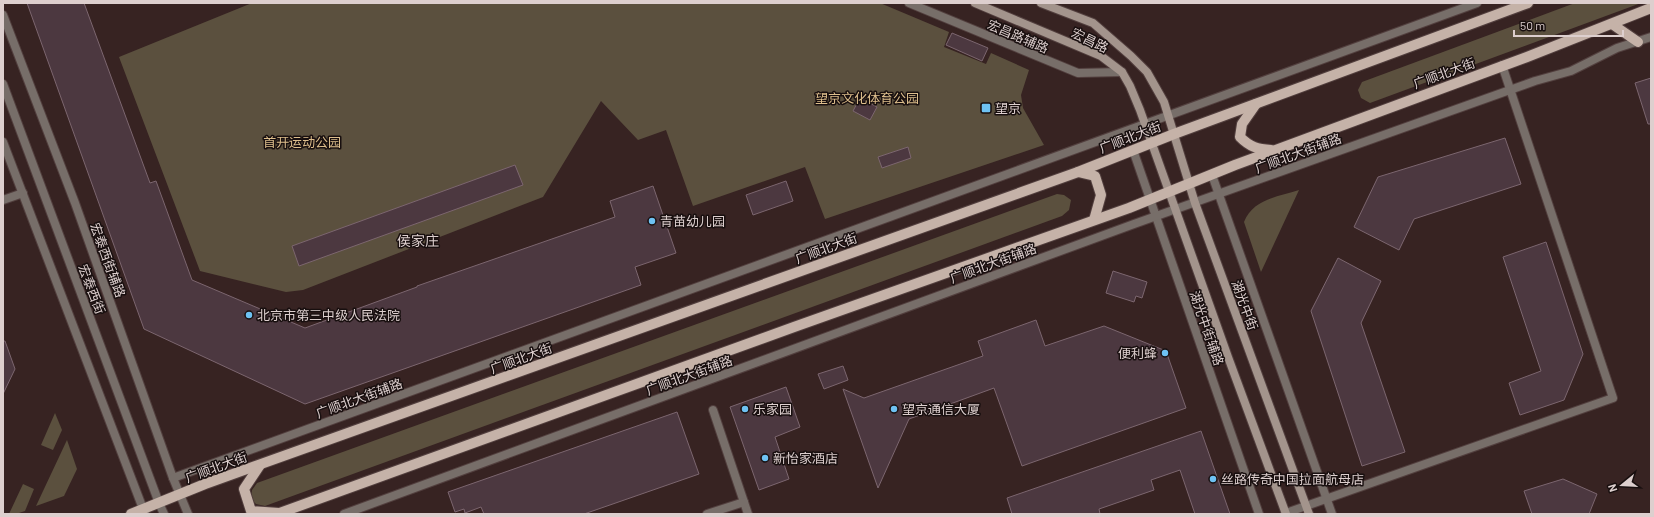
<svg xmlns="http://www.w3.org/2000/svg" width="1654" height="517" viewBox="0 0 1654 517" font-family="Barlow,'Noto Sans SC',sans-serif">
  <rect width="100%" height="100%" fill="#372322"/>
  <g fill="#5b503e">
    <polygon points="252,3 880,3 949,32 944,47 986,64 991,53 1029,70 1021,95 1023,108 1044,145 825,219 805,167 693,206 666,130 638,140 601,101 543,197 303,290 286,292 200,271 119,57"/>
    <polygon points="1575,3 1641,3 1370,103 1361,98 1358,90 1362,82"/>
    <path d="M1299 190 1261 272 1244 222C1253 199 1277 197 1299 190Z"/>
    <polygon points="1057,194 1064,195 1071,200 1069,210 1062,216 265,506 256,504 251,499 252,490 257,483"/>
    <polygon points="55,413 62,430 53,450 41,445"/>
    <polygon points="67,440 77,469 64,496 36,506"/>
    <polygon points="23,484 34,489 25,511 16,514 9,514"/>
  </g>
  <g fill="#4c3840" stroke="#7c666f">
    <polygon points="27,3 84,3 150,183 156,181 192,280 305,328 417,287 417,286 615,217 610,201 653,186 676,253 635,267 641,285 305,404 144,329"/>
    <polygon points="952,33 988,48 982,61 946,45"/>
    <polygon points="1651,78 1651,124 1648,124 1635,83"/>
    <polygon points="860,98 877,107 870,120 853,111"/>
    <polygon points="1505,138 1521,184 1414,219 1399,250 1354,227 1378,177"/>
    <polygon points="908,147 911,158 882,168 878,157"/>
    <polygon points="515,165 523,185 299,266 292,246"/>
    <polygon points="786,181 793,201 753,215 746,195"/>
    <polygon points="1546,242 1583,354 1564,400 1520,415 1509,383 1541,371 1503,257"/>
    <polygon points="1338,258 1381,281 1361,323 1405,452 1362,466 1311,311"/>
    <polygon points="1113,271 1147,282 1142,298 1136,296 1134,302 1106,293"/>
    <polygon points="1036,320 1045,346 1104,326 1166,351 1186,408 1022,466 994,388 909,419 878,488 843,389 864,398 983,356 978,341"/>
    <polygon points="3,341 5,341 15,369 3,394"/>
    <polygon points="843,366 848,380 824,389 818,374"/>
    <polygon points="786,387 800,427 775,437 789,479 759,490 730,407"/>
    <polygon points="677,412 699,474 584,514 484,514 481,507 465,513 464,509 455,512 448,492"/>
    <polygon points="1201,431 1230,514 1195,514 1180,470 1151,480 1154,490 1099,509 1100,514 1012,514 1007,498"/>
    <polygon points="1563,479 1597,494 1589,514 1532,514 1524,491"/>
  </g>
  <g fill="none" stroke-linecap="round" stroke-linejoin="round">
    <g stroke="#523f3e" stroke-width="10">
      <g id="minor">
        <polyline points="909,3 1078,73 1122,72"/>
        <polyline points="3,15 75,203 173,478 188,514"/>
        <polyline points="1133,150 1259,514"/>
        <polyline points="1212,175 1332,514"/>
        <polyline points="3,200 23,193"/>
        <polyline points="713,410 748,514"/>
        <polyline points="173,478 1477,3"/>
        <polyline points="1286,513 1613,398 1502,65"/>
        <polyline points="344,514 1134,224 1535,81 1571,71 1617,48 1651,37"/>
        <polyline points="707,514 744,502"/>
      </g>
    </g>
    <g stroke="#523f3e" stroke-width="10">
      <g id="tertiary">
        <polyline points="3,84 159,503 164,514"/>
        <polyline points="3,142 145,514"/>
      </g>
    </g>
    <g stroke="#523f3e" stroke-width="10">
      <g id="secondary">
        <polyline points="975,3 1101,56 1122,72 1130,86 1140,110 1228,357 1286,514"/>
        <polyline points="1041,3 1093,23 1131,56 1147,72 1164,102 1195,203 1309,514"/>
      </g>
    </g>
    <g stroke="#523f3e" stroke-width="12">
      <g id="primary">
        <polyline points="1612,24 1638,42"/>
        <path d="M1256 104 1242 124 1240 137C1250 147 1257 149 1271 150"/>
        <polyline points="1078,172 1095,176 1101,195 1094,220"/>
        <polyline points="260,465 244,489 251,511 279,513"/>
        <polyline points="131,514 205,484 1078,172 1174,134 1528,3"/>
        <polyline points="277,514 794,327 1129,208 1235,165 1527,57 1651,8"/>
      </g>
    </g>
    <use href="#minor" stroke="#776e69" stroke-width="8"/>
    <use href="#tertiary" stroke="#776e69" stroke-width="8"/>
    <use href="#secondary" stroke="#a3948c" stroke-width="8"/>
    <use href="#primary" stroke="#c5b2a8" stroke-width="10"/>
  </g>
  <g fill="#6ec2f3" stroke="#180f0f" stroke-width="1.5">
    <rect x="981" y="103" width="10" height="10" rx="2"/>
    <circle cx="652" cy="221" r="4"/>
    <circle cx="249" cy="315" r="4"/>
    <circle cx="1165" cy="353" r="4"/>
    <circle cx="745" cy="409" r="4"/>
    <circle cx="894" cy="409" r="4"/>
    <circle cx="765" cy="458" r="4"/>
    <circle cx="1213" cy="479" r="4"/>
  </g>
  <g text-anchor="middle" stroke-width="3" stroke-linejoin="round" paint-order="stroke">
    <g font-size="13" fill="#ddcfce" stroke="#180f0f">
      <text transform="translate(1018 36) rotate(23)" y="5">宏昌路辅路</text>
      <text transform="translate(1090 40) rotate(26)" y="5">宏昌路</text>
      <text transform="translate(1444 73) rotate(-20)" y="5">广顺北大街</text>
      <text transform="translate(1130 137) rotate(-21)" y="5">广顺北大街</text>
      <text transform="translate(1298 153) rotate(-20)" y="5">广顺北大街辅路</text>
      <text transform="translate(826 248) rotate(-20)" y="5">广顺北大街</text>
      <text transform="translate(108 260) rotate(70)" y="5">宏泰西街辅路</text>
      <text transform="translate(993 263) rotate(-20)" y="5">广顺北大街辅路</text>
      <text transform="translate(92 289) rotate(69)" y="5">宏泰西街</text>
      <text transform="translate(1245 305) rotate(70)" y="5">湖光中街</text>
      <text transform="translate(1207 328) rotate(71)" y="5">湖光中街辅路</text>
      <text transform="translate(521 358) rotate(-20)" y="5">广顺北大街</text>
      <text transform="translate(689 375) rotate(-20)" y="5">广顺北大街辅路</text>
      <text transform="translate(359 398) rotate(-20)" y="5">广顺北大街辅路</text>
      <text transform="translate(216 467) rotate(-20)" y="5">广顺北大街</text>
    </g>
    <g font-size="13" fill="#ddbe8c" stroke="#180f0f">
      <text x="867" y="103">望京文化体育公园</text>
      <text x="302" y="147">首开运动公园</text>
    </g>
    <g font-size="13" fill="#ddcfce" stroke="#180f0f" text-anchor="start">
      <text x="995" y="113">望京</text>
      <text x="660" y="226">青苗幼儿园</text>
      <text x="257" y="320">北京市第三中级人民法院</text>
      <text x="1157" y="358" text-anchor="end">便利蜂</text>
      <text x="753" y="414">乐家园</text>
      <text x="902" y="414">望京通信大厦</text>
      <text x="773" y="463">新怡家酒店</text>
      <text x="1221" y="484">丝路传奇中国拉面航母店</text>
    </g>
    <g font-size="14" fill="#ddcfce" stroke="#180f0f">
      <text x="418" y="246">侯家庄</text>
    </g>
  </g>
  <rect width="1654" height="517" fill="none" stroke="#ddcfce" stroke-width="8"/>
  <g transform="translate(1622 485) rotate(252)" stroke="#180f0f" stroke-width="3" paint-order="stroke">
  <path d="M0-3L7 15L0 10L-7 15Z" fill="#ddcfce"/>
  <text y="-6" font-size="11" font-weight="bold" text-anchor="middle" fill="#ddcfce">N</text>
  </g>
  <path d="M1514 30v6h109v-6" fill="none" stroke="#ddcfce" stroke-width="2"/>
  <text x="1520" y="30" font-size="12" fill="#ddcfce" stroke="#180f0f" stroke-width="3" paint-order="stroke">50 m</text>
</svg>
